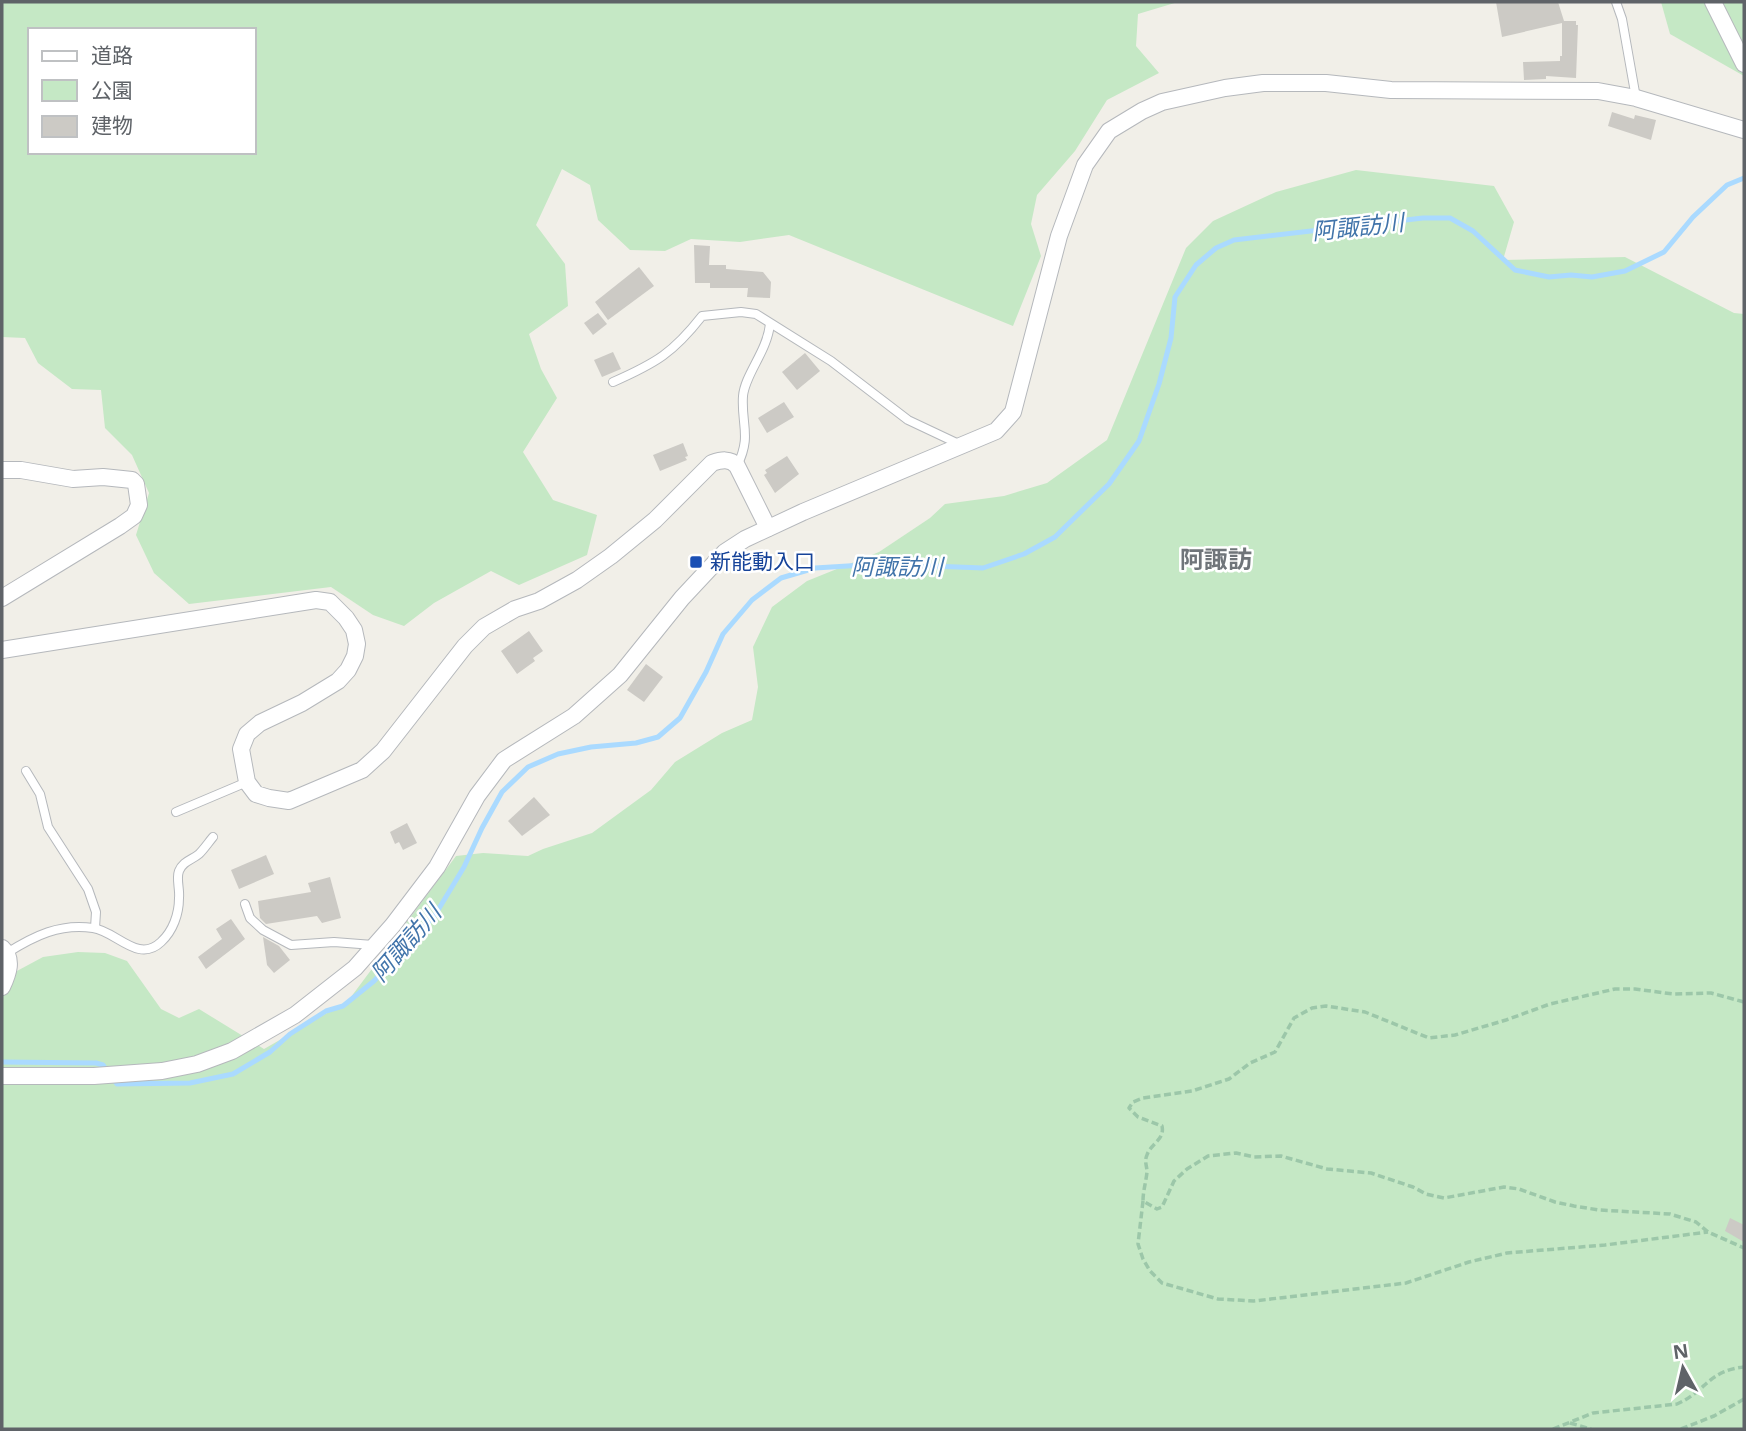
<svg xmlns="http://www.w3.org/2000/svg" width="1746" height="1431" viewBox="0 0 1746 1431" font-family="'Noto Sans','Noto Sans JP',sans-serif">
  <rect width="100%" height="100%" fill="#f1efe8"/>
  <g fill="#c5e8c5" fill-rule="evenodd">
    <path d="M2 2H1178L1138 14 1136 46 1159 73 1107 100 1075 151 1037 195 1031 224 1041 256 1013 326 789 235 740 242 691 239 665 251 630 250 598 220 590 185 562 169 536 225 565 264 568 306 529 334 541 369 557 398 523 452 553 500 597 515 587 555 519 585 491 571 434 603 404 626 373 615 331 587 189 604 154 573 136 535 149 493 132 455 105 428 101 390 72 389 38 363 25 338 2 337ZM30 30H254V152H30Z"/>
    <polygon points="1661,2 1744,2 1744,76 1670,34"/>
    <polygon points="1356,170 1494,186 1514,222 1503,260 1625,257 1734,313 1744,314 1744,1429 2,1429 2,979 43,957 78,952 105,953 127,961 161,1009 179,1018 199,1009 264,1049 348,1001 456,856 483,853 528,856 543,849 592,833 651,790 675,762 722,733 752,720 758,687 753,647 772,607 807,581 879,552 930,518 945,504 1004,496 1047,483 1107,440 1186,248 1213,221 1276,192"/>
  </g>
  <g fill="none" stroke-linecap="round" stroke-linejoin="round">
    <g stroke="#aadaff" stroke-width="5">
      <polyline points="2,1062 96,1063 103,1065 107,1071"/>
      <polyline points="113,1079 117,1084 190,1083 233,1074 270,1052 290,1034 326,1011 343,1006 374,981 435,915 464,867 482,828 502,792 528,767 558,754 591,747 636,743 658,737 680,718 706,672 723,634 752,600 781,578 815,568 880,564 983,568 1024,554 1055,537 1109,484 1139,441 1159,384 1171,338 1175,297 1196,265 1216,248 1234,240 1423,218 1450,218 1473,231 1515,270 1549,277 1571,275 1592,277 1625,271 1664,252 1693,217 1727,185 1744,178"/>
    </g>
  </g>
  <g fill="#cccac5">
    <polygon points="1496,2 1558,2 1564,21 1576,21 1576,25 1578,25 1576,78 1546,76 1546,79 1524,80 1523,62 1560,61 1560,56 1562,56 1562,23 1502,37"/>
    <polygon points="1612,112 1634,119 1635,115 1656,120 1651,140 1608,126"/>
    <polygon points="694,245 710,246 709,265 726,265 726,269 763,272 771,282 770,298 747,297 748,288 710,288 710,283 695,283"/>
    <polygon points="639,267 654,286 608,320 595,302"/>
    <polygon points="598,313 607,324 593,335 584,323"/>
    <polygon points="613,352 621,369 602,377 594,360"/>
    <polygon points="805,353 820,371 797,390 782,372"/>
    <polygon points="784,402 794,417 767,433 758,418"/>
    <polygon points="683,443 688,456 685,457 687,460 660,471 653,455"/>
    <polygon points="787,456 799,474 775,493 764,475 767,473 765,470"/>
    <polygon points="529,631 543,651 533,658 535,661 517,674 501,651"/>
    <polygon points="646,664 663,677 644,702 627,690"/>
    <polygon points="534,797 550,815 522,836 508,821"/>
    <polygon points="407,823 417,843 403,850 399,842 395,844 390,832"/>
    <polygon points="266,855 274,874 239,889 231,870"/>
    <polygon points="330,877 341,918 322,923 317,916 266,924 260,918 258,901 311,892 308,883"/>
    <polygon points="231,919 245,939 206,969 198,957 222,939 216,929"/>
    <polygon points="263,937 279,946 290,960 274,973 267,965"/>
    <polygon points="1730,1218 1744,1225 1744,1242 1725,1231"/>
  </g>
  <g fill="none" stroke-linecap="round" stroke-linejoin="round">
    <g stroke="#b5b8bc" stroke-width="10">
      <g id="service">
        <polyline points="1616,2 1622,19 1636,98"/>
        <path d="M613 382C656 363 673 353 702 316L741 312 756 314 831 361 908 420 961 445"/>
        <path d="M737 466C752 436 741 425 743 396 745 374 767 352 770 324"/>
        <polyline points="26,771 40,794 48,827 88,889 96,912 95,928"/>
        <polyline points="176,812 247,782"/>
        <polyline points="245,904 250,918 263,930 291,945 334,942 373,945"/>
        <path d="M7 953C34 936 60 923 93 928 116 931 138 964 161 942 173 931 179 914 179 898 180 889 176 879 179 871 183 861 192 860 199 854 204 849 208 843 213 837"/>
      </g>
    </g>
    <g stroke="#b5b8bc" stroke-width="18">
      <g id="minor">
        <polyline points="1713,2 1744,64"/>
        <polyline points="2,470 21,470 73,479 103,477 132,480 136,484 139,505 134,516 120,526 2,598"/>
        <path d="M2 650 316 600 330 602 346 618 354 630 357 644 355 656 348 670 338 681 302 703 260 723 247 734 241 749 247 782 256 794 269 798 289 801 362 770 383 751 465 646 484 627 515 609 539 601 577 580 611 556 655 520 712 463C721 460 730 458 737 466L768 528"/>
        <path d="M2 948C14 959 8 974 2 987"/>
        <polyline points="2,1076 94,1076 162,1071 197,1064 232,1051 295,1015 355,968 393,925 437,867 477,796 504,760 574,716 620,675 682,598 725,552 745,539 803,512 996,431 1013,412 1059,236 1085,165 1109,131 1142,111 1162,102 1225,88 1263,83 1326,83 1391,90 1598,91 1636,98 1744,130"/>
      </g>
    </g>
    <g stroke="#9cc7a9" stroke-width="3.5" stroke-dasharray="7 3.5" stroke-linecap="butt">
      <path d="M1744 1002 1711 993 1673 994 1635 989H1615L1550 1004 1506 1020 1455 1035 1429 1038 1365 1012 1326 1006 1312 1008 1294 1018 1275 1052 1250 1063 1229 1079 1192 1091 1143 1098 1133 1102 1129 1108 1138 1117 1162 1126C1165 1140 1151 1143 1147 1155 1144 1161 1147 1166 1147 1172 1146 1182 1143 1191 1143 1201L1157 1209 1162 1207 1174 1181 1187 1169 1208 1156 1236 1153 1254 1157 1281 1156 1327 1169 1371 1173 1413 1187 1426 1194 1444 1198 1504 1187 1519 1189 1555 1202 1574 1206 1599 1210 1670 1214 1696 1222 1708 1232 1744 1248"/>
      <polyline points="1143,1201 1138,1244 1143,1259 1150,1271 1162,1283 1218,1299 1254,1301 1406,1283 1469,1262 1507,1253 1605,1245 1708,1232"/>
      <polyline points="1570,1423 1591,1429"/>
      <path d="M1553 1429 1593 1413 1677 1404C1707 1391 1707 1371 1744 1367"/>
      <polyline points="1681,1429 1714,1416 1744,1399"/>
    </g>
    <use href="#service" stroke="#fff" stroke-width="8"/>
    <use href="#minor" stroke="#fff" stroke-width="16"/>
  </g>
  <rect fill="#1a4fb4" stroke="#fff" stroke-width="2.5" x="689" y="555" width="14" height="14" rx="3.5"/>
  <g text-anchor="middle" stroke-width="5" stroke-linejoin="round" paint-order="stroke">
    <g font-size="21" fill="#164399" stroke="#fff" text-anchor="start">
      <text x="710" y="569">新能動入口</text>
    </g>
    <g font-size="23" font-style="italic" fill="#4174aa" stroke="#fff">
      <text transform="translate(1358 227) rotate(-6)" y="8">阿諏訪川</text>
      <text x="897" y="575">阿諏訪川</text>
      <text transform="translate(406 943) rotate(-49)" y="8">阿諏訪川</text>
    </g>
    <g font-size="24" font-weight="bold" fill="#70757a" stroke="#fff">
      <text x="1216" y="568">阿諏訪</text>
    </g>
  </g>
  <rect width="1746" height="1431" fill="none" stroke="#5f6368" stroke-width="7"/>
  <rect x="28" y="28" width="228" height="126" fill="#ffffff" stroke="#bfc1c3" stroke-width="2"/>
  <rect x="42" y="51" width="35" height="10" fill="#ffffff" stroke="#bfc1c3" stroke-width="2"/>
  <text x="91" y="63" font-size="21" fill="#5f6368">道路</text>
  <rect x="42" y="80" width="35" height="21" fill="#c5e8c5" stroke="#bfc1c3" stroke-width="2"/>
  <text x="91" y="98" font-size="21" fill="#5f6368">公園</text>
  <rect x="42" y="116" width="35" height="21" fill="#cccac5" stroke="#bfc1c3" stroke-width="2"/>
  <text x="91" y="133" font-size="21" fill="#5f6368">建物</text>
  <g transform="translate(1683 1368) rotate(352)" stroke="#ffffff" stroke-width="5" paint-order="stroke">
  <path d="M0-5L12 26L0 18L-12 26Z" fill="#5f6368"/>
  <text y="-10" font-size="19" font-weight="bold" text-anchor="middle" fill="#5f6368">N</text>
  </g>
</svg>
